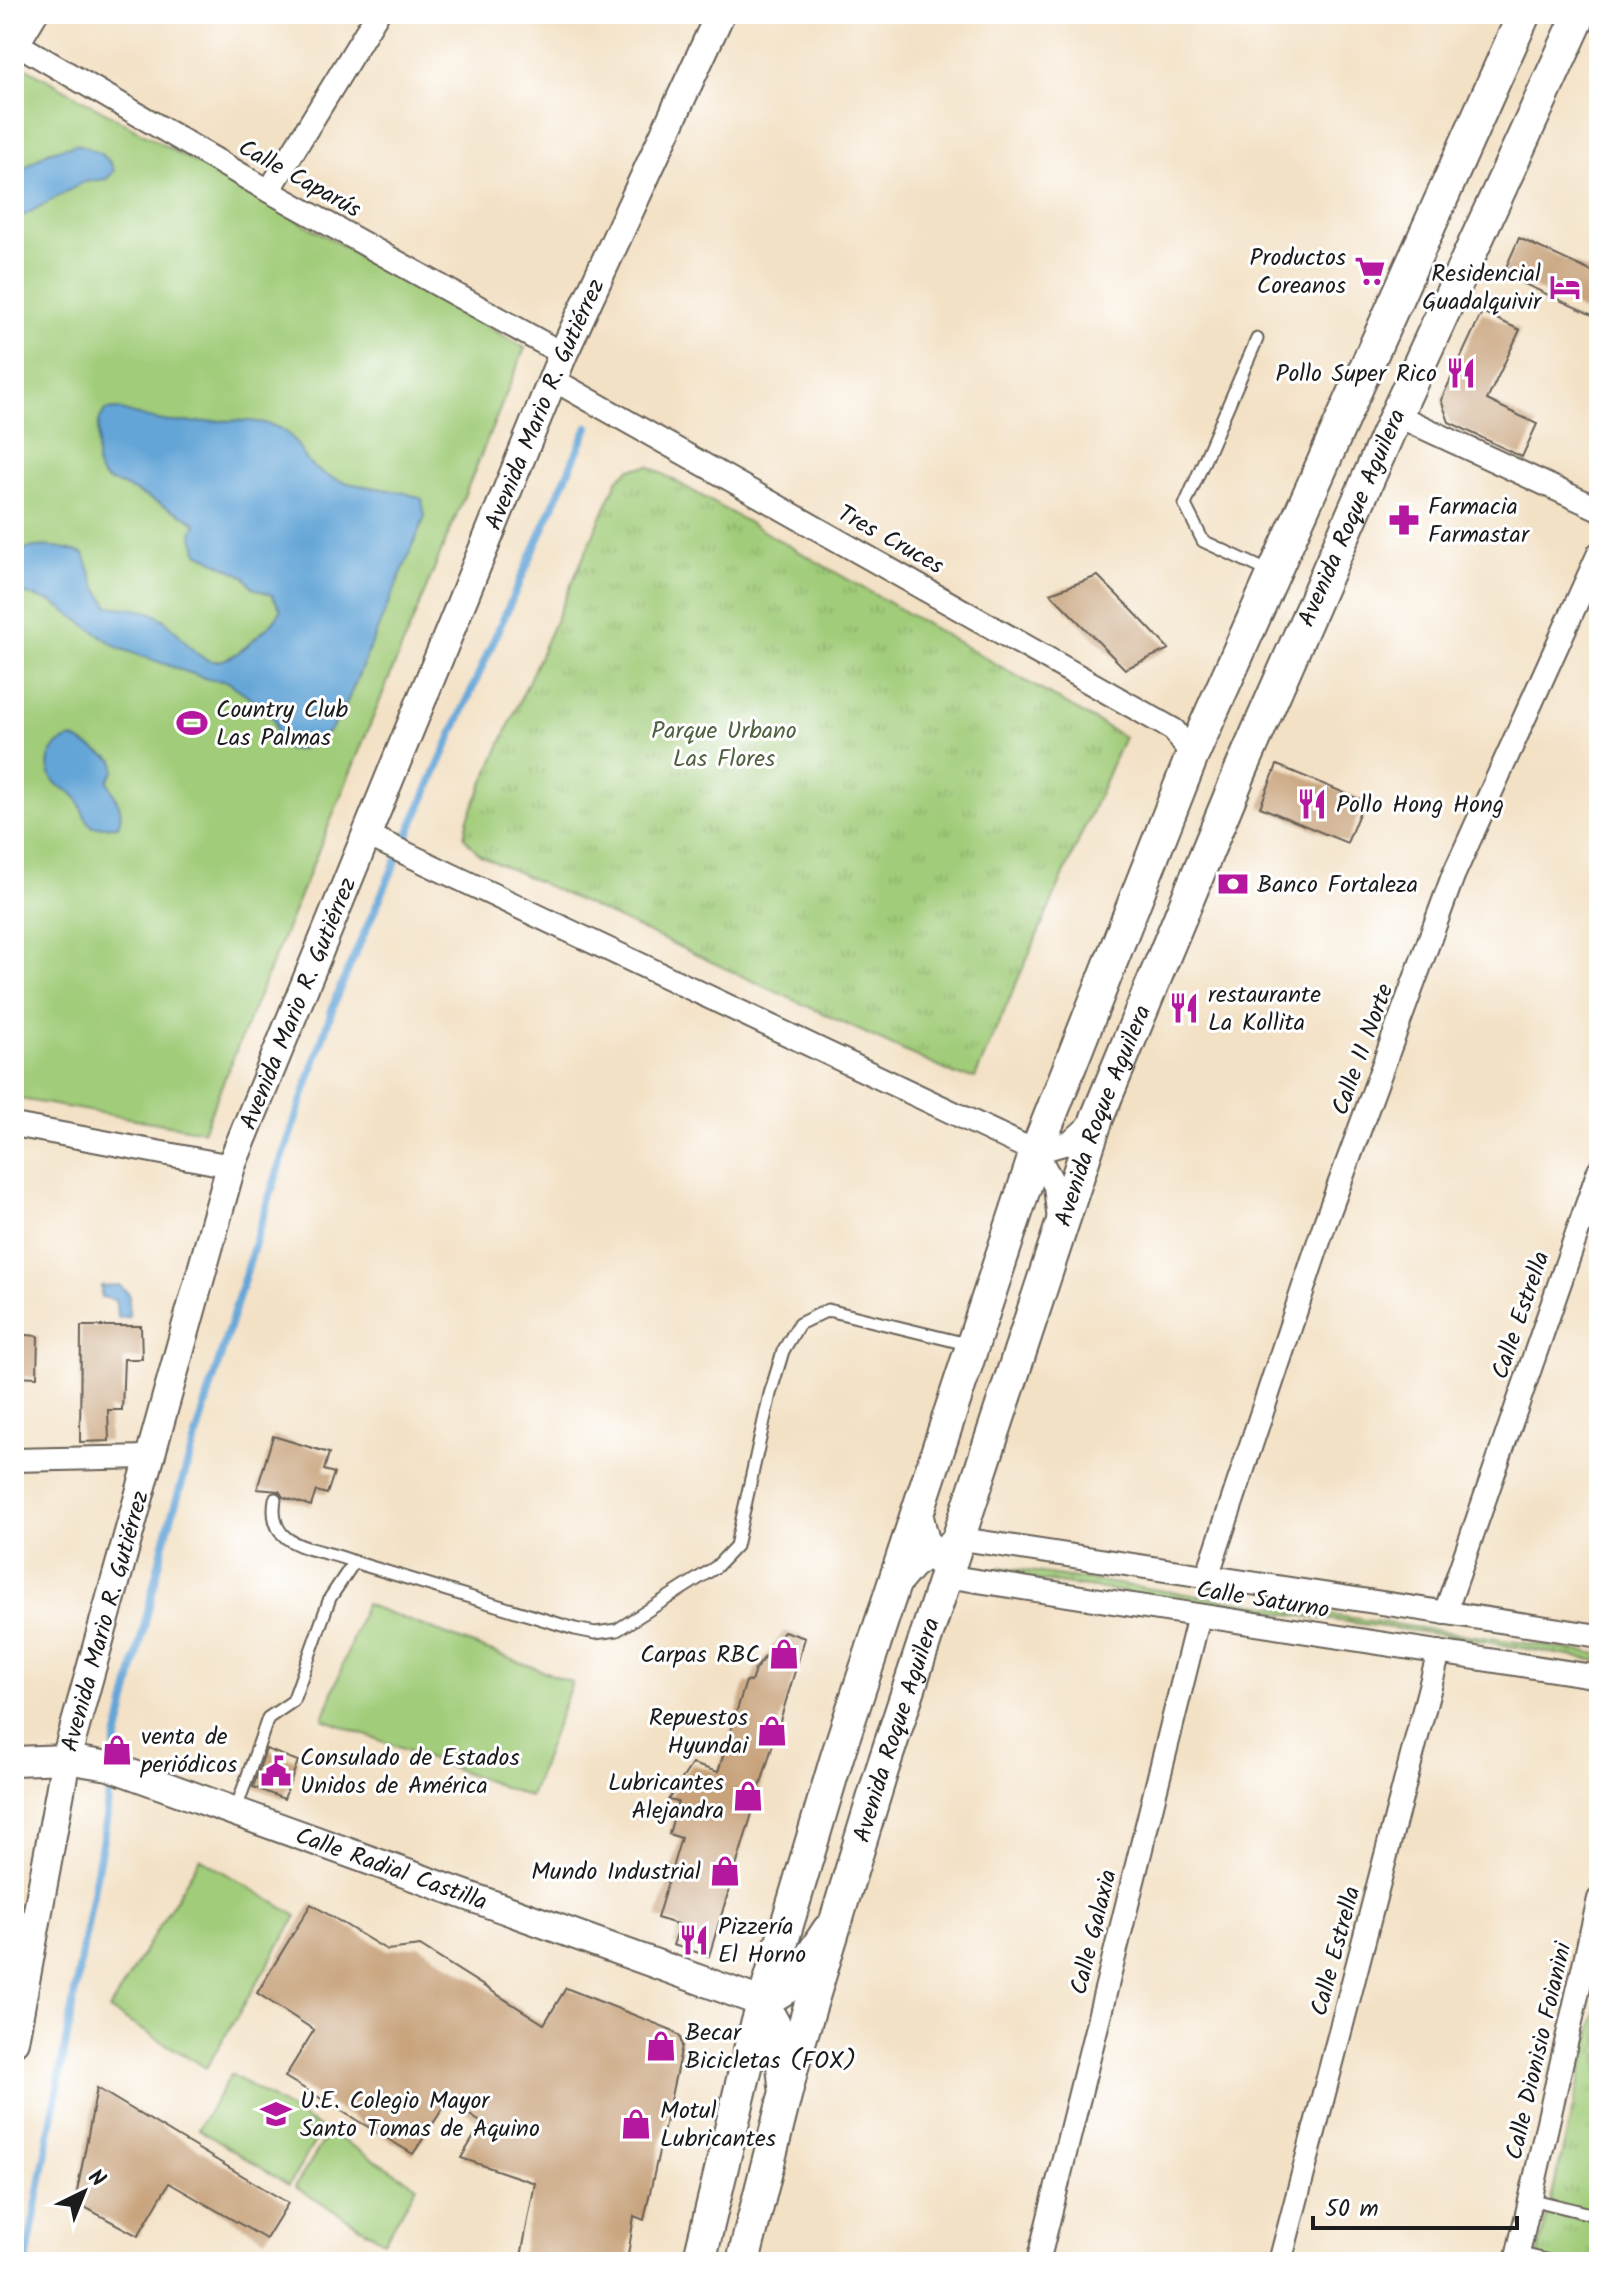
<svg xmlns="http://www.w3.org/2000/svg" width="1613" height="2276" viewBox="0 0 1613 2276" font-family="Kalam,sans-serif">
  <defs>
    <pattern id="grass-dots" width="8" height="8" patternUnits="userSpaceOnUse" patternTransform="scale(2)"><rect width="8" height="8" fill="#a1cc79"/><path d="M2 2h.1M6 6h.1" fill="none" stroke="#8aaf68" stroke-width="1.8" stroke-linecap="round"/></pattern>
    <pattern id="park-tufts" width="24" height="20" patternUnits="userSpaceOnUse" patternTransform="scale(2)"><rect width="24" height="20" fill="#a1cc79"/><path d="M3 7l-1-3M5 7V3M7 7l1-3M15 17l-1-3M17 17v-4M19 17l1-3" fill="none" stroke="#8aaf68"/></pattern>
  </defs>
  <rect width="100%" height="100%" fill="#fff"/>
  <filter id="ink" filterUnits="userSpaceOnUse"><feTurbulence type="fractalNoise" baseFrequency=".0125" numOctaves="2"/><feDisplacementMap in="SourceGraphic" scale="16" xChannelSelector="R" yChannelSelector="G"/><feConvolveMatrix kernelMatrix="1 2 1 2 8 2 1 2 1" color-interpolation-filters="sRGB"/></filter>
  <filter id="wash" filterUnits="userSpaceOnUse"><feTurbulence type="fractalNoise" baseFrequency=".006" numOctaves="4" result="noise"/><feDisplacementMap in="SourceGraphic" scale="32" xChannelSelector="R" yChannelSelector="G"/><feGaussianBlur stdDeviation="1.8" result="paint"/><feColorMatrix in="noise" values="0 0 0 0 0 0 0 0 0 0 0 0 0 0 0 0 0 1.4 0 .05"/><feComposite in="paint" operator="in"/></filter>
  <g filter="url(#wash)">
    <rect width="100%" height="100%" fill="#f3e1c5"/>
    <polygon fill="url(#grass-dots)" stroke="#5e744a" stroke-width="2" points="1000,1567 1599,1654 1599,1661 1451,1636 1006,1576 998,1571"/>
    <g fill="url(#park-tufts)" stroke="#5e744a" stroke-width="2">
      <polygon points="649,466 1124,737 975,1078 956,1075 480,855 464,837 468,818 618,479 630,469"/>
      <polygon points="1599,1999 1599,2262 1536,2262"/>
    </g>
    <g fill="#a1cc79" stroke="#5e744a" stroke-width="2">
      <polygon points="14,61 525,348 203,1131 14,1098"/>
      <polygon points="365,1604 572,1682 530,1797 323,1719"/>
      <polygon points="200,1858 297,1916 206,2068 109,2010"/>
      <polygon points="231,2074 322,2129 289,2185 198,2129"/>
      <polygon points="329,2132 417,2186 384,2241 295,2187"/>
    </g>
    <g fill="#63a5d7" stroke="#40607a" stroke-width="2">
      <path d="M77 144C93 150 109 154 114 171L107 179 84 182 14 221V175L48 152Z"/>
      <path d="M118 409C135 414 154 421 172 422 202 424 234 417 264 423 305 432 294 458 322 473 352 490 390 485 422 499L425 517 348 700 330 731 299 750 287 749 277 735 274 720 264 707 228 682 207 679 119 648 52 602 14 590V546L22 550C43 543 64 547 84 554L95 585 109 606C123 608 139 608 152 613 191 629 197 693 252 641 262 631 275 623 281 610L272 595 253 588 244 576 198 553 192 533 196 524 189 518 120 484C93 480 96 462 98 440 99 426 96 421 106 410Z"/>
      <path d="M74 738 114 760 115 770 108 781C114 797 126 809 118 826L93 827C79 814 83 803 74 795 68 789 58 788 53 780 41 759 54 741 74 738Z"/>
      <polygon points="119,1285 129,1294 129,1317 118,1318 115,1300 101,1297 101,1286"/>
    </g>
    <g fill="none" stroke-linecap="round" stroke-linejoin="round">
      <g stroke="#63a5d7" stroke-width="8">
        <polyline points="115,1747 166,1535 265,1210 337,995 588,427"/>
        <polyline points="26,2262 106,1821 109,1787"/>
      </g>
    </g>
    <g id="blocks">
      <g fill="#c7a27a">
        <polygon points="1519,238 1599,275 1599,300 1592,315 1503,274"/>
        <polygon points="1482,312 1520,330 1487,400 1537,424 1522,457 1449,422 1441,400"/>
        <polygon points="1098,576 1131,609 1169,649 1125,669 1050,593"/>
        <polygon points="1277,765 1364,801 1347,843 1260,807"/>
        <polygon points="81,1326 141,1326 142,1359 124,1359 122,1410 108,1410 109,1441 80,1442"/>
        <polygon points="14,1334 38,1336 37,1377 14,1376"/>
        <polygon points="273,1436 329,1453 324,1470 334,1473 327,1494 316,1491 311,1506 283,1497 279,1491 257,1489"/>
        <polygon points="784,1631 805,1638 709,1956 673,1945 680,1925 657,1918 681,1838 669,1834 678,1802 668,1800 692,1764 718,1772 746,1681 751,1682 755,1670"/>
        <polygon points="266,1749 298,1761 284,1799 253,1787"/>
        <polygon points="311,1904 387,1950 420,1946 544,2024 566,1988 672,2030 680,2037 682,2046 644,2220 634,2216 627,2262 520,2262 535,2183 461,2158 482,2123 448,2101 413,2154 285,2077 314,2030 257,1993"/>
        <polygon points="97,2088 288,2203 266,2239 169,2183 138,2236 75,2202"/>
      </g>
    </g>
  </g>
  <g filter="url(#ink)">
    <use href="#blocks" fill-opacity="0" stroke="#676157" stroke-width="2"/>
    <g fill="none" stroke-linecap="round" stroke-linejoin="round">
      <g stroke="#676157" stroke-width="15">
        <g id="service">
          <polyline points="1257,339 1185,505 1203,541 1272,573"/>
          <path d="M275 1499C266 1552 318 1546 354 1562L575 1629 595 1633 617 1630 716 1567 736 1546 770 1394 783 1351 799 1324 828 1310 971 1345"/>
          <polyline points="236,1809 268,1718 293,1701 330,1598 354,1562"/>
          <polyline points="1530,2199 1599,2216"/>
          <polyline points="1518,2253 1554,2262"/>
        </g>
      </g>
      <g stroke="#676157" stroke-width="26">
        <g id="minor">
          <polyline points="14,42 269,191 563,354"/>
          <polyline points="18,44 36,14"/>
          <polyline points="269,191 377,14"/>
          <polyline points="554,380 1174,730 1192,756"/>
          <polyline points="1396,415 1599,509"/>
          <polyline points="367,835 1036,1152 1055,1186 1059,1221"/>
          <polyline points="14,1125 231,1166"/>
          <polyline points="1036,1152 1071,1142 1093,1122"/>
          <polyline points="14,1460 148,1457"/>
          <polyline points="921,1513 931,1553 945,1576 1599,1677"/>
          <polyline points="1207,1577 1325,1223 1453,876 1599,553"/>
          <polyline points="898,1586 914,1567 955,1538 1599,1636"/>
          <polyline points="1445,1613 1599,1170"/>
          <polyline points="1038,2262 1199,1616"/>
          <polyline points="1280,2262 1439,1652"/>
          <polyline points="1516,2262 1599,1899"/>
        </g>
      </g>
      <g stroke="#676157" stroke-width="32">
        <g id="tertiary">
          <path id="s1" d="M14 1761 66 1759 109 1766 764 2003 778 2028 783 2086"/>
          <polyline points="764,2003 787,1989 827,1929"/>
          <path id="s2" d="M14 2041 66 1759 231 1166 563 354 720 14"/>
        </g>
      </g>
      <g stroke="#676157" stroke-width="36">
        <g id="secondary">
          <polyline points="699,2262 752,2042 837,1757 1036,1152 1192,756 1524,14"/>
          <path id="s3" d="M743 2262 795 2056 882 1770 1097 1118 1241 770 1396 415 1580 14"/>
        </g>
      </g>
      <use href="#service" stroke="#fff" stroke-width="11"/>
      <use href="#minor" stroke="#fff" stroke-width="22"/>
      <use href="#tertiary" stroke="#fff" stroke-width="28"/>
      <use href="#secondary" stroke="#fff" stroke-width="32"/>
    </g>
  </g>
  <defs>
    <g id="supermarket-bare" transform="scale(2.4)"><path d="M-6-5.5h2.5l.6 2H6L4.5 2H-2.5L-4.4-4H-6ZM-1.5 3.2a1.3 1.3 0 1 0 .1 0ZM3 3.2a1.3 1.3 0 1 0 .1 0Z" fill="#b5179e" stroke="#fff" stroke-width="2.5" paint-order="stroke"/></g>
    <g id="hotel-bare" transform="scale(2.4)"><path d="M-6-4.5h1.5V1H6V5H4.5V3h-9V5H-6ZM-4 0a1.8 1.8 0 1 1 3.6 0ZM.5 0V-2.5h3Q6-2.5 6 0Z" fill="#b5179e" stroke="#fff" stroke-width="2.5" paint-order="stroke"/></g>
    <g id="restaurant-bare" transform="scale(2.4)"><path d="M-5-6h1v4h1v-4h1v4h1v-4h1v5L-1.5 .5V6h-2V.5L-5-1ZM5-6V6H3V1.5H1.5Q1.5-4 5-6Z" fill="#b5179e" stroke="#fff" stroke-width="2.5" paint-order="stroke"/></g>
    <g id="pharmacy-bare" transform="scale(2.4)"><path d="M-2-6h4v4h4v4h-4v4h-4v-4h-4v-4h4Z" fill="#b5179e" stroke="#fff" stroke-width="2.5" paint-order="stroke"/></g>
    <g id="stadium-bare" transform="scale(2.4)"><path d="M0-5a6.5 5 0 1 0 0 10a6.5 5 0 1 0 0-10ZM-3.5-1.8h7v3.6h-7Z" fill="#b5179e" stroke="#fff" stroke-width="2.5" paint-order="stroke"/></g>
    <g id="bank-bare" transform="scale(2.4)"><path d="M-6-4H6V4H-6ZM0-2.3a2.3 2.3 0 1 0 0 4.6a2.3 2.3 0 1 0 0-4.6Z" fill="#b5179e" stroke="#fff" stroke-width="2.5" paint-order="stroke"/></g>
    <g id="shop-bare" transform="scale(2.4)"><path d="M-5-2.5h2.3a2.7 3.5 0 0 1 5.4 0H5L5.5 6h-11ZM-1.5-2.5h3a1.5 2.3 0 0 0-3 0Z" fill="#b5179e" stroke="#fff" stroke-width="2.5" paint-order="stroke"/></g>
    <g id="civic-bare" transform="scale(2.4)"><path d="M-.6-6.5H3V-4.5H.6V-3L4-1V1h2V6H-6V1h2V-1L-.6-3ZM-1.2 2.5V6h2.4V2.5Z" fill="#b5179e" stroke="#fff" stroke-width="2.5" paint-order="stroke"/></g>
    <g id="school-bare" transform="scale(2.4)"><path d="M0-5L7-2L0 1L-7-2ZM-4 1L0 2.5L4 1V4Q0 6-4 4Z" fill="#b5179e" stroke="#fff" stroke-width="2.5" paint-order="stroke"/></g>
  </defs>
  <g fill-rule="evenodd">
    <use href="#supermarket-bare" x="1370" y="271"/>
    <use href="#hotel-bare" x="1565" y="287"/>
    <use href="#restaurant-bare" x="1461" y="373"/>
    <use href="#pharmacy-bare" x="1404" y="520"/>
    <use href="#stadium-bare" x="192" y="723"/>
    <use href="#restaurant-bare" x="1312" y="804"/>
    <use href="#bank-bare" x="1233" y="884"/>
    <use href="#restaurant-bare" x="1184" y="1008"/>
    <use href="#shop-bare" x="784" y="1654"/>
    <use href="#shop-bare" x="772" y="1731"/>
    <use href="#shop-bare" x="117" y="1750"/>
    <use href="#civic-bare" x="276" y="1771"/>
    <use href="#shop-bare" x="748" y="1796"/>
    <use href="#shop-bare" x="725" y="1871"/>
    <use href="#restaurant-bare" x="694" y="1940"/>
    <use href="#shop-bare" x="661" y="2046"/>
    <use href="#school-bare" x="276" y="2114"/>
    <use href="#shop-bare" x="636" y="2124"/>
  </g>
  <g text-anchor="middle" stroke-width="6" stroke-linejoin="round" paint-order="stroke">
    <g font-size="24" fill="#1c1c1c" stroke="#fff">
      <text transform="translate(300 178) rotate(29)" y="8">Calle Caparús</text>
      <text dy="8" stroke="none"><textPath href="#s2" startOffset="1726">Avenida Mario R. Gutiérrez</textPath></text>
      <text dy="8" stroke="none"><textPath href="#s3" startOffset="1850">Avenida Roque Aguilera</textPath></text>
      <text transform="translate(891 539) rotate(29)" y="8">Tres Cruces</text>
      <text dy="8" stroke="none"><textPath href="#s2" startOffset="1078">Avenida Mario R. Gutiérrez</textPath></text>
      <text transform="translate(1362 1049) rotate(-70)" y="8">Calle 11 Norte</text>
      <text dy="8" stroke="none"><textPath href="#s3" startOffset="1202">Avenida Roque Aguilera</textPath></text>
      <text transform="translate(1520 1315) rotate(-71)" y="8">Calle Estrella</text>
      <text transform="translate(1263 1599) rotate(9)" y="8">Calle Saturno</text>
      <text dy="8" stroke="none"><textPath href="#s2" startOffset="430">Avenida Mario R. Gutiérrez</textPath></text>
      <text dy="8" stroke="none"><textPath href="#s3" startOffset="554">Avenida Roque Aguilera</textPath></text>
      <text dy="8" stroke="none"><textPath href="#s1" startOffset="396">Calle Radial Castilla</textPath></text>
      <text transform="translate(1093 1932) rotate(-76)" y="8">Calle Galaxia</text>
      <text transform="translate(1335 1951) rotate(-75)" y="8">Calle Estrella</text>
      <text transform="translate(1538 2051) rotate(-77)" y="8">Calle Dionisio Foianini</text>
    </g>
    <g font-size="24" fill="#1c1c1c" stroke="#fff" text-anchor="start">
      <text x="1346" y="265" text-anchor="end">Productos<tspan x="1346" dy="28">Coreanos</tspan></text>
      <text x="1541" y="281" text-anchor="end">Residencial<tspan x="1541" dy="28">Guadalquivir</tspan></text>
      <text x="1437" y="381" text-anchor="end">Pollo Super Rico</text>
      <text x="1428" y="514">Farmacia<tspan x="1428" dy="28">Farmastar</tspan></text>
      <text x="216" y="717">Country Club<tspan x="216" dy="28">Las Palmas</tspan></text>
      <text x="1336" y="812">Pollo Hong Hong</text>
      <text x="1257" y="892">Banco Fortaleza</text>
      <text x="1208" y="1002">restaurante<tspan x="1208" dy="28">La Kollita</tspan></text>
      <text x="760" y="1662" text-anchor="end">Carpas RBC</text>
      <text x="748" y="1725" text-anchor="end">Repuestos<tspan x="748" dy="28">Hyundai</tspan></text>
      <text x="141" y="1744">venta de<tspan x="141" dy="28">periódicos</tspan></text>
      <text x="300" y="1765">Consulado de Estados<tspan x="300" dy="28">Unidos de América</tspan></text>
      <text x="724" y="1790" text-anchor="end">Lubricantes<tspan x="724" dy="28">Alejandra</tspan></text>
      <text x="701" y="1879" text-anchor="end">Mundo Industrial</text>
      <text x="718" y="1934">Pizzería<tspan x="718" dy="28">El Horno</tspan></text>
      <text x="685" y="2040">Becar<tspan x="685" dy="28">Bicicletas (FOX)</tspan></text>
      <text x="300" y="2108">U.E. Colegio Mayor<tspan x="300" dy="28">Santo Tomas de Aquino</tspan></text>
      <text x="660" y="2118">Motul<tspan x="660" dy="28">Lubricantes</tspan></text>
    </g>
    <g font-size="24" fill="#516241" stroke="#fff">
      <text x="724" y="738">Parque Urbano<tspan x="724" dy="28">Las Flores</tspan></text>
    </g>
  </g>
  <rect width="1613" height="2276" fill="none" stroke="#fff" stroke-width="48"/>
  <g transform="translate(84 2192) rotate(43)" stroke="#ffffff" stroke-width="6" paint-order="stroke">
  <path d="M0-6L14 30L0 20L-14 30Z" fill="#1c1c1c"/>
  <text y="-12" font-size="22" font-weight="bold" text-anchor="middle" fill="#1c1c1c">N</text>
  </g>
  <path d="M1313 2216v12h204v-12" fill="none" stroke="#1c1c1c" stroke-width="4"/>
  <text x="1325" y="2216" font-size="24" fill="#1c1c1c" stroke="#ffffff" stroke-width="6" paint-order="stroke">50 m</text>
</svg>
